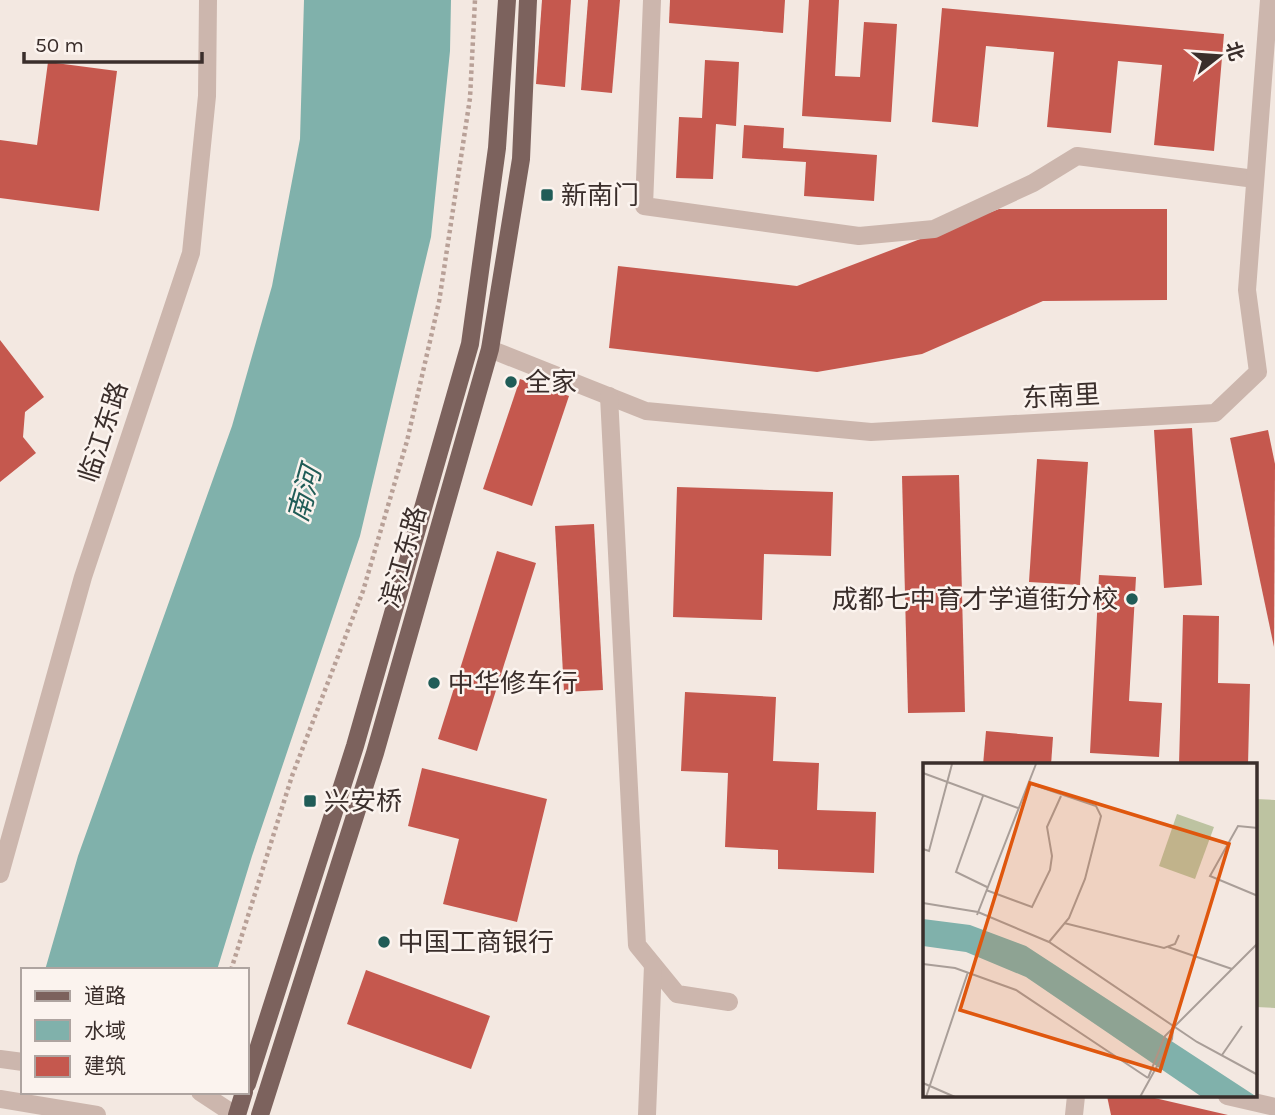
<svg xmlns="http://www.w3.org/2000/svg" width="1275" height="1115" viewBox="0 0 1275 1115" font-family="Karla,'Noto Sans SC',sans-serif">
  <rect width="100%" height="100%" fill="#f3e8e1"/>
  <polygon fill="#bdc3a1" points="1256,799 1275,800 1275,1008 1256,1007"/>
  <polygon fill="#80b1ab" points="304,0 451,0 450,51 431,237 360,536 252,856 217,970 45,970 78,856 232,426 272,286 300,139"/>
  <polygon fill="#f3e8e1" points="22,1044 23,1092 186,1092 179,1115 0,1115 19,1046"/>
  <g fill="#c5584e">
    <polygon points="542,0 571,0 565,87 536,84"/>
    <polygon points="588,0 620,0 612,93 581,90"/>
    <polygon points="670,0 785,0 783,33 669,23"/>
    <polygon points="809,0 839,0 835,76 860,77 864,22 897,24 891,122 802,116"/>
    <polygon points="942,8 1224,34 1214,151 1154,145 1162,65 1118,61 1111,133 1047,127 1054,52 986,46 978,127 932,122"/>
    <polygon points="705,60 739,62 736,126 716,124 713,179 676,178 679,117 702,118"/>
    <polygon points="48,62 117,71 99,211 0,198 0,140 37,145"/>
    <polygon points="744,125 784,128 783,148 877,155 874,201 804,196 806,162 742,158"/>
    <polygon points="999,209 1167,209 1167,300 1043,301 922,354 817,372 609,348 618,266 797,286"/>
    <polygon points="0,340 44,397 25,412 23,437 36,453 0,482"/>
    <polygon points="520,379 569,396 532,506 483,489"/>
    <polygon points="1192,428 1202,585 1164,588 1154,430"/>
    <polygon points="1268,430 1275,464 1274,647 1230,438"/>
    <polygon points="1037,459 1088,462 1080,585 1029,582"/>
    <polygon points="959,475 965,712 908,713 902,476"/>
    <polygon points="677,487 833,492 831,556 764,554 762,620 673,617"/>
    <polygon points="594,524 603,690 564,692 555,526"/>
    <polygon points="497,551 536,563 477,751 438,739"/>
    <polygon points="1099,575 1136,577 1129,701 1162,703 1159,757 1090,753"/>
    <polygon points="1183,615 1219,616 1218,683 1250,684 1248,765 1179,765"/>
    <polygon points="685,692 776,697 773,761 819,763 817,810 876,812 874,873 778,869 778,850 725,847 728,773 681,771"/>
    <polygon points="986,731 1053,737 1051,765 983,765"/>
    <polygon points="422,768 547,799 517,922 443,904 459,839 408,826"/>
    <polygon points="366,970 490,1016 471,1069 347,1024"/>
    <polygon points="1107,1096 1146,1096 1228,1115 1111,1115"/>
  </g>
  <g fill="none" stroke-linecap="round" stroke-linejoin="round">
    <polyline stroke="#b8a097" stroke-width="4.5" stroke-dasharray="3.5 3.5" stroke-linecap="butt" points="231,970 292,776 363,591 407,441 439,302 470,98 475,0"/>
    <g stroke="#ccb6ad" stroke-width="18">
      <polyline points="652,0 644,206 859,236 934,229 1033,183 1077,156 1255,179"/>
      <polyline points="490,349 646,411 871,432 1215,413 1258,372 1247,290 1269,0"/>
      <polyline points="609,396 637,945 677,994 729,1002"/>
      <polyline points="0,874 83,577 191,253 207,96 208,0"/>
      <polyline points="0,1059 23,1062"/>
      <polyline points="200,1092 235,1115"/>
      <polyline points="1227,1096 1275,1107"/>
      <polyline points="0,1099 97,1115"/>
      <polyline points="647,1115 653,965"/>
      <polyline points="1074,1115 1076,1096"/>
    </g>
    <g stroke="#7c625d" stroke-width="18">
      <polyline points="247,1084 355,746 470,344 497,148 507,0"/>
      <polyline points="237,1115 244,1092"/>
      <polyline points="260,1115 375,753 490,349 521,159 528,0"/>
    </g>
  </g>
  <g fill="#205c57" stroke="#fbf3ee" stroke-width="2.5">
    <rect x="540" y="188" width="14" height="14" rx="3.5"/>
    <circle cx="511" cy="382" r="7"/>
    <circle cx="1132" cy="599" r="7"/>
    <circle cx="434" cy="683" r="7"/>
    <rect x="303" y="794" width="14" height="14" rx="3.5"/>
    <circle cx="384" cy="942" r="7"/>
  </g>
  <g text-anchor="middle" stroke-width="5" stroke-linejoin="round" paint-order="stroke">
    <g font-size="26" fill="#3a2e2b" stroke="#fbf3ee" text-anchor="start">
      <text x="561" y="204">新南门</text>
      <text x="525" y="391">全家</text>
      <text x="1118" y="608" text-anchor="end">成都七中育才学道街分校</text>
      <text x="448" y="692">中华修车行</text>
      <text x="324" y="810">兴安桥</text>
      <text x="398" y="951">中国工商银行</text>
    </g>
    <g font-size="26" fill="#3a2e2b" stroke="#fbf3ee">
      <text transform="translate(1061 396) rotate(-3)" y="9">东南里</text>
      <text transform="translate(103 432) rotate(-72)" y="9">临江东路</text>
      <text transform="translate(403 557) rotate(-74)" y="9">滨江东路</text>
    </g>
    <g font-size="28" font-style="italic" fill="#205c57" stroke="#fbf3ee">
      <text transform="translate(304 494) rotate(-74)" y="10">南河</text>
    </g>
  </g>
  <g transform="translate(923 763)">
    <rect width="334" height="334" fill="#f3e8e1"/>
    <path d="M254 51 291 64 272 116 236 103Z" fill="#bdc3a1"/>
    <path d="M0 156 47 162 103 183 334 334H279L103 214 43 189 0 183Z" fill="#80b1ab"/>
    <path fill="none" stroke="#a99e98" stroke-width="2" d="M0 10 95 45M105 20 173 43 178 53 162 116 146 155 126 179M60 33 33 109 64 124M335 65 315 63 287 113 335 133M0 86 6 88 29 1M63 127 109 144 127 107 129 93 124 64 138 33M0 140 55 149 126 179 274 279 335 312M54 152 113 1M141 160 241 185 252 181 256 172M245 184 309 206M0 201 32 205 93 227 225 315M299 292 319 263M225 315 242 273 335 180M0 320 32 334M3 334 45 209M217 334 249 276 250 266"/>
    <path fill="#df570e" fill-opacity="0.15" stroke="#df570e" stroke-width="3.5" d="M107 20 306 81 237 308 37 247Z"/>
    <rect width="334" height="334" fill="none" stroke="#3a2e2b" stroke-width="3.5"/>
  </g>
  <rect x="21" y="968" width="228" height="126" fill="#fbf3ee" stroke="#aea4a0" stroke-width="2"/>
  <rect x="35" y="991" width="35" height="10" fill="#7c625d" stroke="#aea4a0" stroke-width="2"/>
  <text x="84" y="1003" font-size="21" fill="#3a2e2b">道路</text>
  <rect x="35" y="1020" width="35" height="21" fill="#80b1ab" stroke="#aea4a0" stroke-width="2"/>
  <text x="84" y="1038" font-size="21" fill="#3a2e2b">水域</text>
  <rect x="35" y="1056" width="35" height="21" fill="#c5584e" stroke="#aea4a0" stroke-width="2"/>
  <text x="84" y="1073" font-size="21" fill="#3a2e2b">建筑</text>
  <g transform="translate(1219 56) rotate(73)" stroke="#fbf3ee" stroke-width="5" paint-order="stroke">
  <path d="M0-5L12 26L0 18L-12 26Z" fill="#3a2e2b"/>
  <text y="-10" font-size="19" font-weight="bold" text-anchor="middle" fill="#3a2e2b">北</text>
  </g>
  <path d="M24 52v10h178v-10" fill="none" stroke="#3a2e2b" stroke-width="3.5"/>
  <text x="35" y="52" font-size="21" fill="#3a2e2b" stroke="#fbf3ee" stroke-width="5" paint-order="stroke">50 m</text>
</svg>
